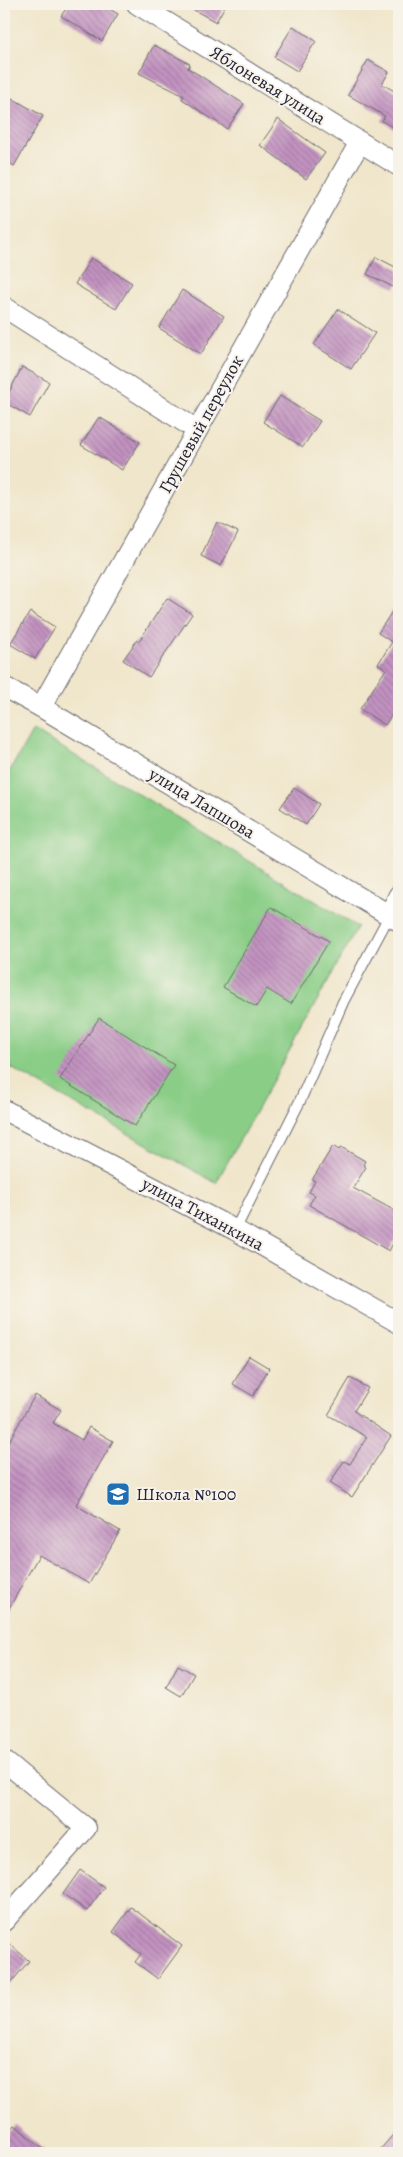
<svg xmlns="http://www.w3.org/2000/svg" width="403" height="2157" viewBox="0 0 403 2157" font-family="Alegreya,serif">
  <defs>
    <pattern id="building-back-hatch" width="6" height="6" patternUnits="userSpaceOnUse" patternTransform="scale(1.25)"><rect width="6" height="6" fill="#c393c1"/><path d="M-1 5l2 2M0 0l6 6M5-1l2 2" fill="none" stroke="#9e789e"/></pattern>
  </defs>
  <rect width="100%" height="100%" fill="#f7f3e8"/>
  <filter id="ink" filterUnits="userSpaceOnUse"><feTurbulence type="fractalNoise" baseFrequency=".02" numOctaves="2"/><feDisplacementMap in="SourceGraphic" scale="10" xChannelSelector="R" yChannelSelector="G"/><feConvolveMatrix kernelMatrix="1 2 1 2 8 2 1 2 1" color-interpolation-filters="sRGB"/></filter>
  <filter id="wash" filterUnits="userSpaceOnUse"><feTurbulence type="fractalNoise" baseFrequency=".0096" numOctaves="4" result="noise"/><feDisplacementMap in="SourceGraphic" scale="20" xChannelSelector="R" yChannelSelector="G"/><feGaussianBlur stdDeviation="1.12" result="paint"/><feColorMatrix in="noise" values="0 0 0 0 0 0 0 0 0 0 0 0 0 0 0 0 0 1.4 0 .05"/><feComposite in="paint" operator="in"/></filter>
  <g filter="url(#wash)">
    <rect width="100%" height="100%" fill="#f0e6cb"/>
    <polygon fill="#89cd86" stroke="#567860" points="33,730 358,927 216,1183 4,1064 4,781"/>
    <g id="blocks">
      <g fill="url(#building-back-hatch)">
        <polygon points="69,4 101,4 118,14 102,41 61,16"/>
        <polygon points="183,4 226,4 216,22"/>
        <polygon points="293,26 316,41 297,71 274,57"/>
        <polygon points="154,45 190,64 188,68 244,104 227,129 182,99 184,96 139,73"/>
        <polygon points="368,60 389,72 382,84 398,93 399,91 399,131 382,121 385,116 348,95"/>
        <polygon points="10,97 43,116 14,166 4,160 4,107"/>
        <polygon points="278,119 325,153 306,179 260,145"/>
        <polygon points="376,257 399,269 399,280 395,288 367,274"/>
        <polygon points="91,258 132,283 116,309 75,284"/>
        <polygon points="182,290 224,316 201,354 159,328"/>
        <polygon points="338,309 375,333 351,369 314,345"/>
        <polygon points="22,367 49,382 30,417 4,402"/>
        <polygon points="280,396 320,421 303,447 263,422"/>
        <polygon points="99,417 140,442 122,470 81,445"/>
        <polygon points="217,522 238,532 221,566 201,556"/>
        <polygon points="167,598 192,614 149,677 123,660 137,640 139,641"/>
        <polygon points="399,601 399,704 385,725 360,709 386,669 378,664 392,642 378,633"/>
        <polygon points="30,612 55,627 35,659 10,644"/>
        <polygon points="294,788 319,804 306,825 280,808"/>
        <polygon points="271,907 329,941 291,1004 267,989 256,1007 223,987"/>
        <polygon points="99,1018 174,1065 135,1126 60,1079"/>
        <polygon points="333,1146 339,1150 341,1147 365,1161 363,1165 366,1167 353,1188 399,1213 399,1232 389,1251 309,1205 315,1195 309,1192 315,1181 312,1180"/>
        <polygon points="249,1356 269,1368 253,1396 233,1384"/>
        <polygon points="350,1378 368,1388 354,1411 391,1436 352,1497 330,1483 344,1461 350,1464 367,1437 328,1415"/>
        <polygon points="35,1395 61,1410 53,1423 82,1440 89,1427 113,1441 76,1505 120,1531 89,1584 39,1555 4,1617 4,1450"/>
        <polygon points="178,1665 194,1674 181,1696 166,1687"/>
        <polygon points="80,1870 104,1887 87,1911 63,1894"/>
        <polygon points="131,1907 182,1946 158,1979 135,1962 141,1954 113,1932"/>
        <polygon points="4,1939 29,1961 4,1991"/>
        <polygon points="15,2125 47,2153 4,2153 4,2137"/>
        <polygon points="399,2128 399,2153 377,2153"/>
      </g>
    </g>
  </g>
  <g filter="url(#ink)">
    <use href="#blocks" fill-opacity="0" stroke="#6a676d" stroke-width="1"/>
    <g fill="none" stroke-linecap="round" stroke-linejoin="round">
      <g stroke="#6a676d" stroke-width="12">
        <polyline id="service" points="235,1230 300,1101 343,1002 389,916"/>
      </g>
      <g stroke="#6a676d" stroke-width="22">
        <g id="minor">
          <polyline points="137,4 399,166"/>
          <polyline points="4,307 197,430"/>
          <polyline points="4,687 41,707 399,921"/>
          <polyline points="41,707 360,142"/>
          <polyline points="389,916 399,895"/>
          <polyline points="4,1110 235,1230 399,1323"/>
          <polyline points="4,1761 86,1828 4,1921"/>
        </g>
      </g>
      <use href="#service" stroke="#fff" stroke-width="10"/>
      <use href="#minor" stroke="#fff" stroke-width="20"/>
    </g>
  </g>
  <defs>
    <g id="school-square" transform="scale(1.25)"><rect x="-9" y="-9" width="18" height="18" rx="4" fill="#1f6fb2" stroke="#f7f3e8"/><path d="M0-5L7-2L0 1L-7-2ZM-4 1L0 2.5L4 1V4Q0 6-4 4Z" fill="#fff"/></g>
  </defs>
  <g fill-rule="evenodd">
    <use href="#school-square" x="118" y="1494"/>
  </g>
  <g text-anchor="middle" stroke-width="4" stroke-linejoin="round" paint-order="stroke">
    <g font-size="18" fill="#22223b" stroke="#f7f3e8">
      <text transform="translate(268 85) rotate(32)" y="6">Яблоневая улица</text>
      <text transform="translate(201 424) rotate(-61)" y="6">Грушевый переулок</text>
      <text transform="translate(202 803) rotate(31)" y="6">улица Лапшова</text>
      <text transform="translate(203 1214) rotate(28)" y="6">улица Тиханкина</text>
    </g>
    <g font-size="18" fill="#22223b" stroke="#f7f3e8" text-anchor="start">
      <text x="136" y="1500">Школа №100</text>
    </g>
  </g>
  <rect width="403" height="2157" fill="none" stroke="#f7f3e8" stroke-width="20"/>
</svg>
